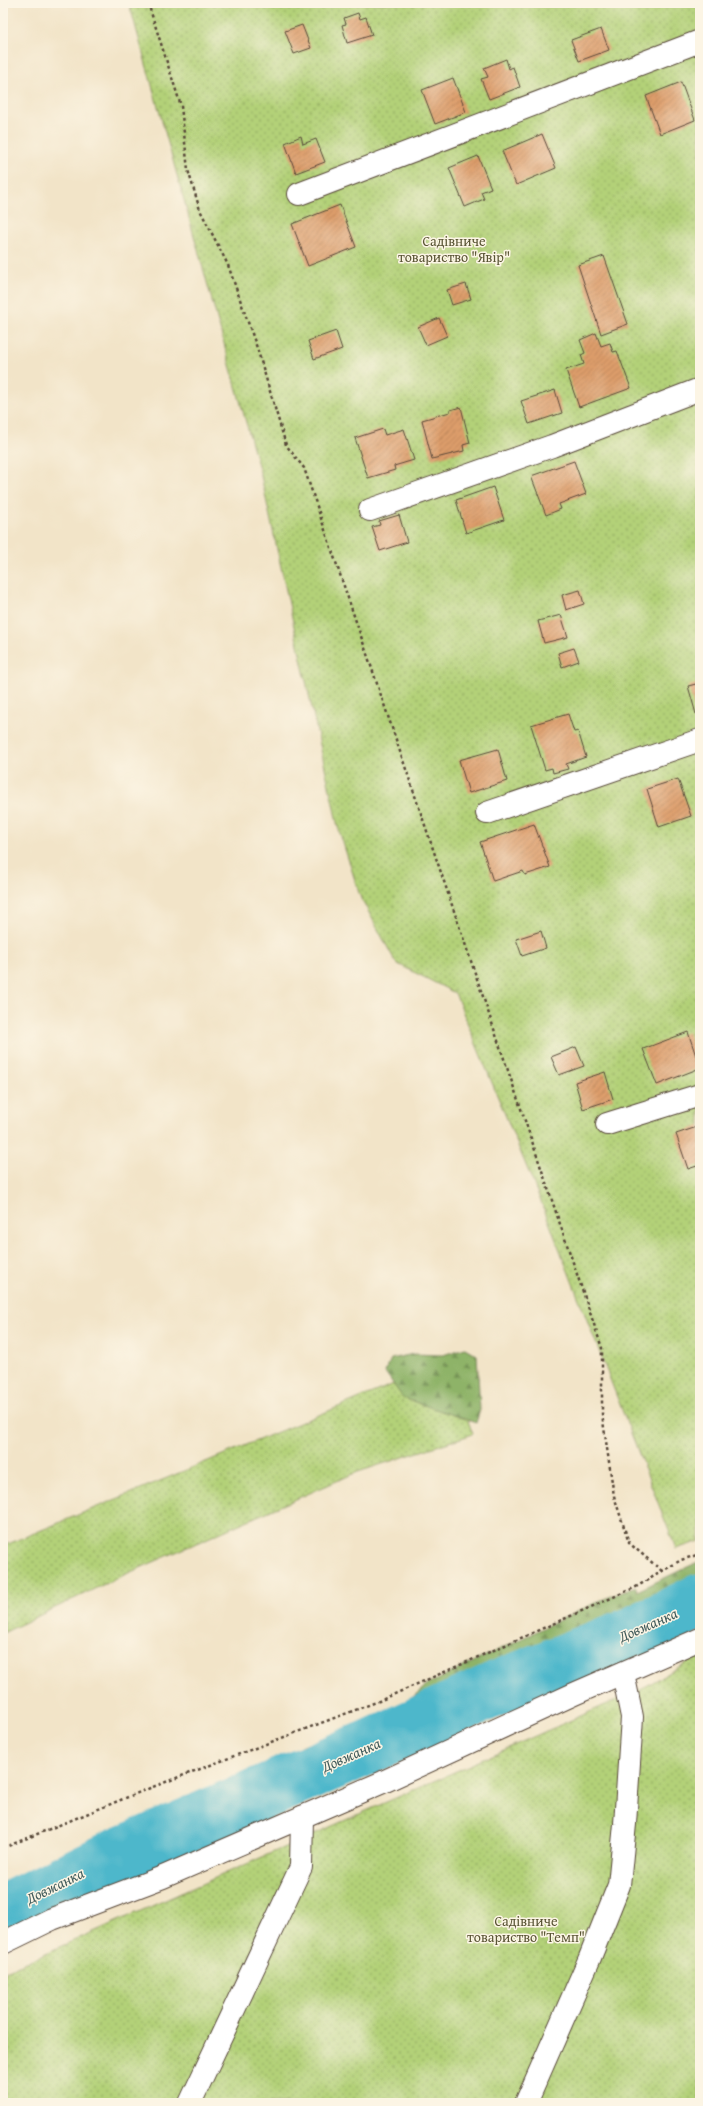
<svg xmlns="http://www.w3.org/2000/svg" width="703" height="2106" viewBox="0 0 703 2106" font-family="'Gentium Book Plus',serif">
  <defs>
    <pattern id="grass-dots" width="8" height="8" patternUnits="userSpaceOnUse"><rect width="8" height="8" fill="#b3d178"/><path d="M2 2h.1M6 6h.1" fill="none" stroke="#93aa62" stroke-width="1.8" stroke-linecap="round"/></pattern>
    <pattern id="forest-firs" width="22" height="20" patternUnits="userSpaceOnUse"><rect width="22" height="20" fill="#8eb368"/><path d="M5 1l3.5 6h-7zM16 11l3.5 6h-7z" fill="#759255"/></pattern>
    <pattern id="building-hatch" width="6" height="6" patternUnits="userSpaceOnUse"><rect width="6" height="6" fill="#dd9d6b"/><path d="M-1 1l2-2M0 6l6-6M5 7l2-2" fill="none" stroke="#b48057"/></pattern>
  </defs>
  <rect width="100%" height="100%" fill="#fcf5e5"/>
  <filter id="ink" filterUnits="userSpaceOnUse"><feTurbulence type="fractalNoise" baseFrequency=".025" numOctaves="2"/><feDisplacementMap in="SourceGraphic" scale="8" xChannelSelector="R" yChannelSelector="G"/><feConvolveMatrix kernelMatrix="1 2 1 2 8 2 1 2 1" color-interpolation-filters="sRGB"/></filter>
  <filter id="wash" filterUnits="userSpaceOnUse"><feTurbulence type="fractalNoise" baseFrequency=".012" numOctaves="4" result="noise"/><feDisplacementMap in="SourceGraphic" scale="16" xChannelSelector="R" yChannelSelector="G"/><feGaussianBlur stdDeviation="0.9" result="paint"/><feColorMatrix in="noise" values="0 0 0 0 0 0 0 0 0 0 0 0 0 0 0 0 0 1.4 0 .05"/><feComposite in="paint" operator="in"/></filter>
  <g filter="url(#wash)">
    <rect width="100%" height="100%" fill="#f2e4c8"/>
    <g fill="url(#grass-dots)" stroke="#777e4b">
      <polygon points="129,3 700,3 700,1541 676,1549 542,1204 455,993 396,963 360,896 338,827 261,476"/>
      <polygon points="396,1383 463,1408 473,1434 355,1473 115,1579 3,1633 3,1546"/>
      <polygon points="700,1655 700,2103 3,2103 3,1972 639,1690"/>
    </g>
    <g fill="url(#forest-firs)" stroke="#646e43">
      <polygon points="465,1348 477,1355 480,1410 476,1423 403,1398 385,1372 391,1359 413,1354 443,1355"/>
      <polygon points="700,1561 700,1619 644,1653 582,1668 544,1694 311,1790 226,1841 155,1863 125,1895 91,1894 57,1903 43,1892 43,1883 46,1875 69,1861 124,1842 235,1784 239,1775 245,1783 255,1779 302,1746 385,1721 428,1684 601,1600 636,1587 637,1591"/>
    </g>
    <g fill="none" stroke-linecap="round" stroke-linejoin="round">
      <polyline stroke="#4db7cb" stroke-width="55" points="3,1912 117,1856 369,1747 500,1687 637,1632 700,1601"/>
    </g>
    <g id="blocks">
      <g fill="url(#building-hatch)">
        <polygon points="358,13 360,19 366,17 372,35 347,43 342,25 346,24 344,18"/>
        <polygon points="302,25 311,48 294,54 285,31"/>
        <polygon points="601,29 609,50 579,61 571,40"/>
        <polygon points="506,59 509,69 513,67 520,87 489,99 481,79 488,77 484,68"/>
        <polygon points="453,78 466,112 435,124 422,90"/>
        <polygon points="681,82 695,120 660,134 646,96"/>
        <polygon points="542,134 556,168 516,185 502,151"/>
        <polygon points="301,136 303,144 316,139 325,162 296,173 285,143"/>
        <polygon points="478,156 491,188 481,192 484,199 465,207 449,168"/>
        <polygon points="340,205 356,247 308,266 292,224"/>
        <polygon points="604,256 628,324 601,334 578,265"/>
        <polygon points="466,284 471,299 452,305 447,290"/>
        <polygon points="439,318 447,336 426,345 418,327"/>
        <polygon points="336,331 342,349 314,359 308,341"/>
        <polygon points="596,333 601,346 610,343 613,352 617,351 631,388 579,407 566,370 584,364 581,355 585,353 580,340"/>
        <polygon points="555,390 562,413 529,424 521,401"/>
        <polygon points="461,407 470,443 463,445 464,451 432,459 422,420 450,412 450,410"/>
        <polygon points="383,429 385,435 404,429 414,460 394,466 395,470 368,478 355,438"/>
        <polygon points="574,461 586,494 559,504 561,509 546,515 531,476"/>
        <polygon points="493,487 504,520 466,533 456,500"/>
        <polygon points="399,515 407,542 380,551 372,527 380,525 379,521"/>
        <polygon points="580,590 584,604 566,610 562,595"/>
        <polygon points="561,615 568,637 544,643 538,621"/>
        <polygon points="574,648 579,661 562,667 558,653"/>
        <polygon points="700,683 700,713 696,714 688,686"/>
        <polygon points="568,714 574,732 578,731 586,757 566,764 568,769 553,773 552,768 545,770 531,725"/>
        <polygon points="498,749 507,781 469,793 459,760"/>
        <polygon points="678,779 691,816 659,827 647,789"/>
        <polygon points="534,824 550,867 525,875 523,871 493,881 480,842"/>
        <polygon points="541,931 546,948 522,956 516,939"/>
        <polygon points="688,1032 700,1068 657,1085 643,1049"/>
        <polygon points="576,1047 584,1066 559,1075 551,1057"/>
        <polygon points="605,1072 613,1099 583,1109 575,1082"/>
        <polygon points="700,1126 700,1165 688,1169 676,1134"/>
      </g>
    </g>
  </g>
  <g filter="url(#ink)">
    <use href="#blocks" fill-opacity="0" stroke="#564638" stroke-width="1"/>
    <g fill="none" stroke-linecap="round" stroke-linejoin="round">
      <g stroke="#564638" stroke-width="24">
        <g id="minor">
          <polyline points="299,194 700,41"/>
          <polyline points="370,510 552,446 700,389"/>
          <polyline points="487,813 700,740"/>
          <polyline points="607,1124 700,1095"/>
          <polyline points="3,1943 52,1919 163,1877 383,1782 574,1694 700,1639"/>
          <polyline points="190,2103 301,1867 302,1817"/>
          <polyline points="526,2103 589,1960 619,1885 625,1824 632,1717 623,1673"/>
        </g>
      </g>
      <g stroke="#564638" stroke-width="2.5" stroke-dasharray="3 3" stroke-linecap="butt">
        <polyline points="148,3 181,106 188,170 200,210 228,265 257,348 286,445 304,468 602,1348 602,1414 614,1496 629,1543 662,1571"/>
        <polyline points="3,1848 150,1788 379,1701 636,1587 681,1560 700,1554"/>
      </g>
      <use href="#minor" stroke="#fff" stroke-width="22"/>
    </g>
  </g>
  <g text-anchor="middle" stroke-width="3" stroke-linejoin="round" paint-order="stroke">
    <g font-size="14" fill="#595434" stroke="#fcf5e5">
      <text x="454" y="246">Садівниче<tspan x="454" dy="16">товариство "Явір"</tspan></text>
      <text x="526" y="1926">Садівниче<tspan x="526" dy="16">товариство "Темп"</tspan></text>
    </g>
    <g font-size="15" font-style="italic" fill="#415b5b" stroke="#fcf5e5">
      <text transform="translate(648 1625) rotate(-24)" y="5">Довжанка</text>
      <text transform="translate(351 1755) rotate(-24)" y="5">Довжанка</text>
      <text transform="translate(55 1886) rotate(-26)" y="5">Довжанка</text>
    </g>
  </g>
  <rect width="703" height="2106" fill="none" stroke="#fcf5e5" stroke-width="16"/>
</svg>
